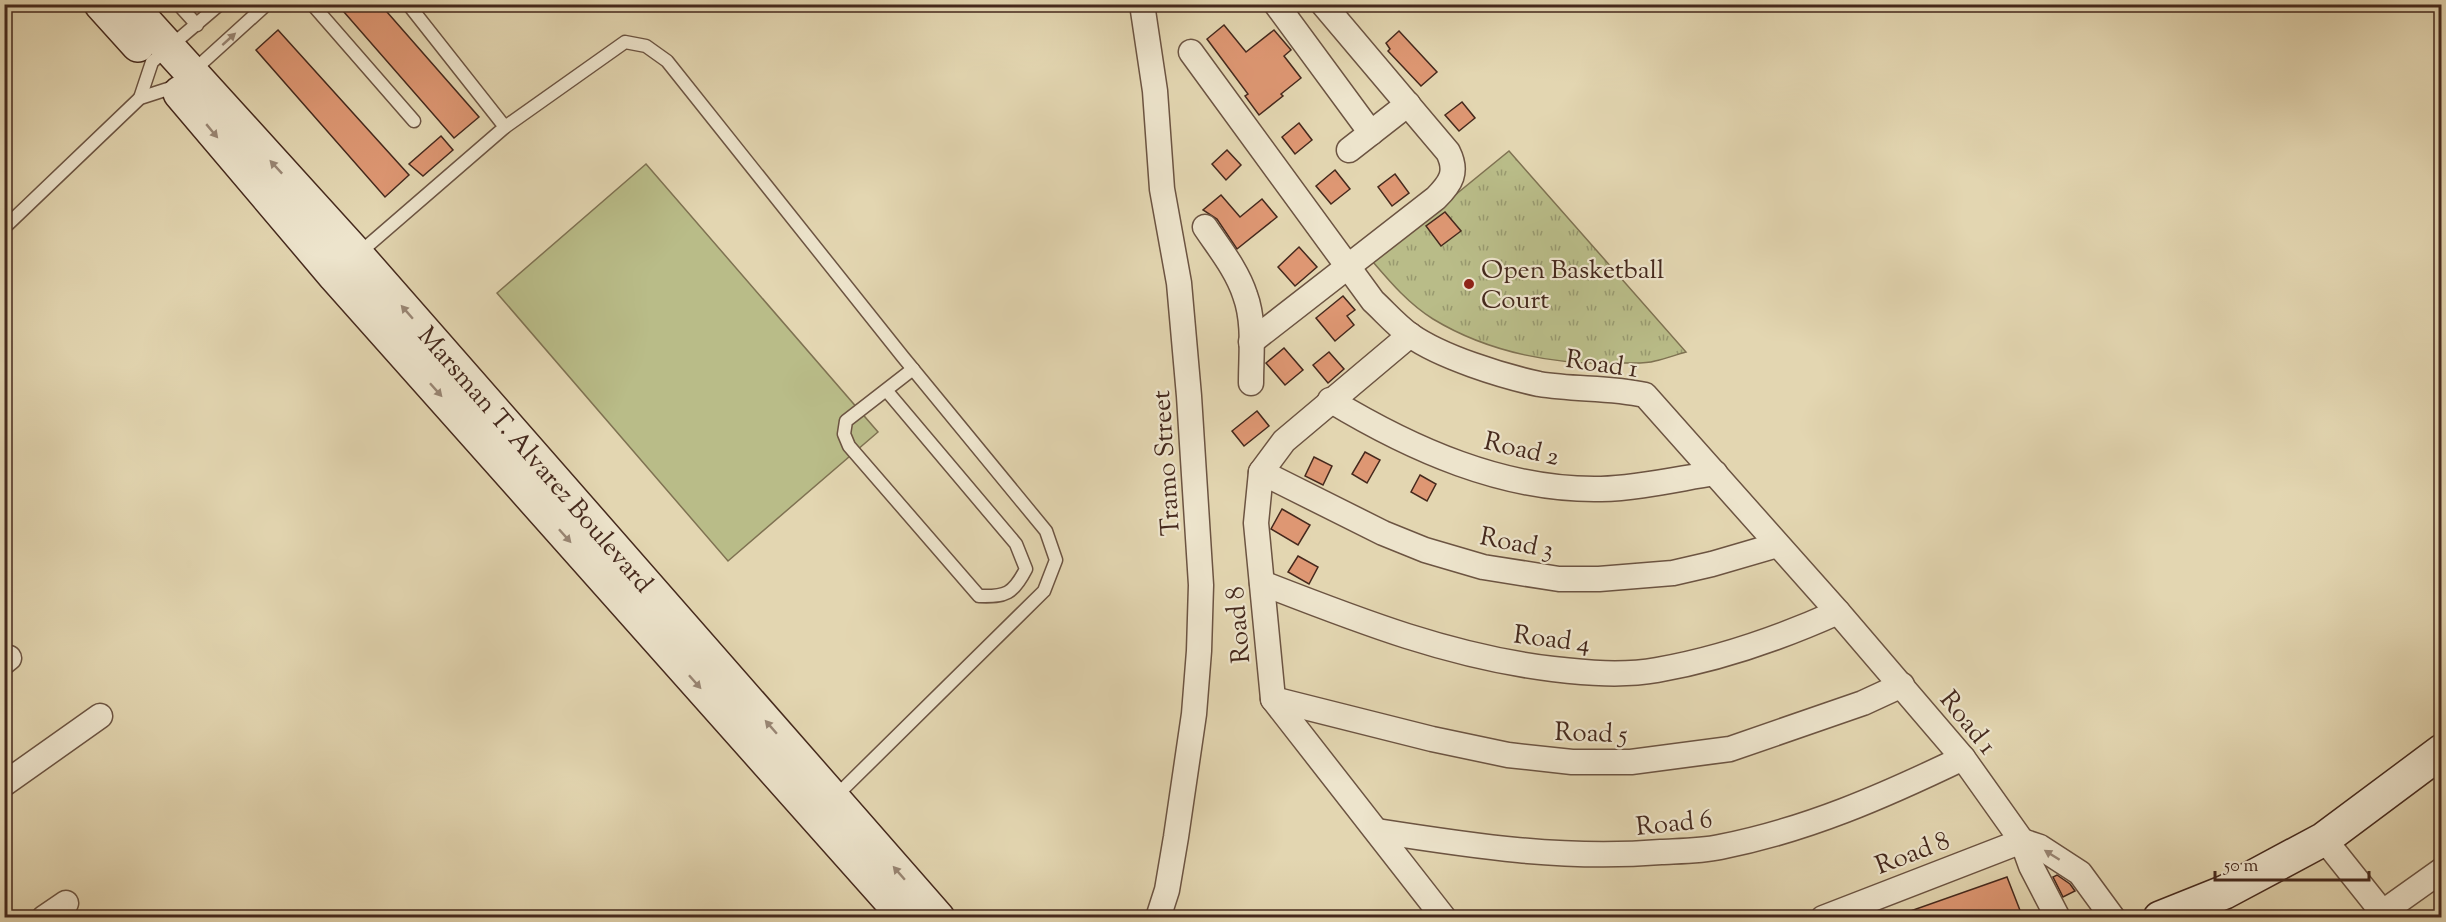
<svg xmlns="http://www.w3.org/2000/svg" width="2446" height="922" viewBox="0 0 2446 922" font-family="'Sorts Mill Goudy',serif">
  <defs>
    <pattern id="park-tufts" width="24" height="20" patternUnits="userSpaceOnUse" patternTransform="scale(1.5)"><rect width="24" height="20" fill="#b9bc88"/><path d="M3 7l-1-3M5 7V3M7 7l1-3M15 17l-1-3M17 17v-4M19 17l1-3" fill="none" stroke="#98996f"/></pattern>
  </defs>
  <rect width="100%" height="100%" fill="#e3d6b1"/>
  <filter id="stains"><feTurbulence type="fractalNoise" baseFrequency=".00333" numOctaves="4"/><feColorMatrix values="0 0 0 0 .2 0 0 0 0 .09 0 0 0 0 .02 0 0 0 .5 -.17"/></filter>
  <radialGradient id="worn" r=".72"><stop offset=".6" stop-color="#630" stop-opacity="0"/><stop offset="1" stop-color="#630" stop-opacity=".3"/></radialGradient>
  <polygon fill="#b9bc88" stroke="#7f7252" stroke-width="1.5" points="646,164 878,432 728,561 497,293"/>
  <path fill="url(#park-tufts)" stroke="#7f7252" stroke-width="1.5" d="M1509 151 1686 352C1675 355 1665 359 1655 361 1645 364 1633 363 1623 363 1558 366 1489 353 1433 319 1409 304 1391 283 1373 262Z"/>
  <g fill="#de9773" stroke="#45291d" stroke-width="1.5">
    <polygon points="337,4 380,4 479,117 454,138"/>
    <polygon points="1224,25 1246,52 1274,30 1291,50 1284,56 1301,78 1281,94 1283,96 1259,115 1245,96 1248,94 1207,39"/>
    <polygon points="278,30 409,175 385,197 256,50"/>
    <polygon points="1399,31 1437,72 1421,86 1388,51 1390,49 1386,43"/>
    <polygon points="1462,102 1475,118 1459,131 1445,115"/>
    <polygon points="1299,123 1312,140 1295,154 1282,137"/>
    <polygon points="441,136 453,150 423,176 409,164"/>
    <polygon points="1227,150 1241,165 1226,180 1212,164"/>
    <polygon points="1335,170 1350,189 1331,204 1316,186"/>
    <polygon points="1395,174 1409,193 1392,206 1378,187"/>
    <polygon points="1221,195 1240,217 1262,199 1277,217 1237,249 1217,219 1203,210"/>
    <polygon points="1445,212 1461,231 1441,246 1426,226"/>
    <polygon points="1299,247 1317,267 1295,286 1278,267"/>
    <polygon points="1343,296 1355,310 1347,316 1354,325 1335,341 1316,318"/>
    <polygon points="1284,348 1303,370 1285,385 1266,363"/>
    <polygon points="1329,352 1344,369 1328,383 1313,365"/>
    <polygon points="1257,411 1269,426 1244,446 1232,431"/>
    <polygon points="1365,452 1380,460 1367,483 1352,474"/>
    <polygon points="1314,457 1332,466 1323,485 1305,476"/>
    <polygon points="1420,475 1436,484 1427,501 1411,492"/>
    <polygon points="1282,509 1310,525 1298,545 1271,529"/>
    <polygon points="1298,556 1318,567 1309,584 1288,572"/>
    <polygon points="2057,875 2070,884 2075,891 2063,897 2053,877"/>
    <polygon points="2007,877 2023,918 1899,918 1899,915"/>
  </g>
  <g fill="none" stroke-linecap="round" stroke-linejoin="round">
    <g stroke="#6c5442" stroke-width="15">
      <g id="lane">
        <polyline points="178,4 197,25"/>
        <polyline points="312,4 414,121"/>
        <polyline points="192,72 267,4"/>
        <polyline points="140,98 152,62 220,4"/>
        <polyline points="505,127 625,42 646,46 667,61 903,357 1046,531 1056,560 1044,591 834,798"/>
        <polyline points="4,228 140,98 174,87 179,83"/>
        <polyline points="357,255 505,127 408,4"/>
        <path d="M886 390 1016 544 1026 569C1013 594 1006 597 979 596L849 446 844 434 846 421 913 369"/>
      </g>
    </g>
    <g stroke="#6c5442" stroke-width="27">
      <g id="street">
        <polyline points="1142,4 1155,91 1162,189 1179,283 1189,396 1201,585 1199,651 1194,714 1176,837 1167,890 1158,918"/>
        <polyline points="1276,4 1371,133"/>
        <path d="M1191 52 1373 301C1385 312 1397 326 1410 335 1441 357 1502 376 1539 384 1575 390 1610 387 1645 395L1838 612 1963 758 2022 841 2031 866 2058 918"/>
        <polyline points="1349,150 1408,104"/>
        <path d="M1205 227C1219 248 1237 270 1245 295 1255 322 1251 354 1251 383"/>
        <polyline points="1410,335 1284,441 1261,472 1256,523 1273,699 1444,918"/>
        <path d="M1251 342 1436 198C1451 183 1458 172 1448 152L1323 4"/>
        <path d="M1330 400C1411 449 1504 491 1601 489 1639 488 1677 479 1715 473"/>
        <polyline points="1261,472 1383,533 1425,550 1483,567 1559,579 1599,579 1673,573 1712,564 1777,545"/>
        <path d="M1262 583C1357 620 1451 657 1553 669 1587 673 1623 676 1657 670 1720 659 1780 638 1838 612"/>
        <polyline points="4,662 9,658"/>
        <polyline points="1273,699 1432,739 1508,755 1572,762 1631,762 1730,749 1863,703 1902,685"/>
        <polyline points="4,784 100,716"/>
        <path d="M1377 831C1473 846 1564 860 1661 852 1681 851 1701 851 1720 847 1807 830 1884 796 1963 758"/>
        <polyline points="2324,839 2387,918"/>
        <polyline points="2022,841 2040,847 2080,873 2113,918"/>
        <polyline points="2383,912 2442,870"/>
        <polyline points="44,918 66,903"/>
        <polyline points="1823,918 2022,841"/>
      </g>
    </g>
    <g stroke="#45291d" stroke-width="36">
      <g id="secondary">
        <polyline points="101,4 138,45"/>
        <polyline points="129,4 357,255 938,918"/>
        <polyline points="180,93 335,276 906,918"/>
        <polyline points="2160,918 2225,892 2324,839 2442,751"/>
      </g>
    </g>
    <use href="#lane" stroke="#ede4cc" stroke-width="12"/>
    <use href="#street" stroke="#ede4cc" stroke-width="24"/>
    <use href="#secondary" stroke="#ede4cc" stroke-width="33"/>
  </g>
  <defs><path id="oneway-solid" d="M-6-.8H1V-3.2L6.5 0L1 3.2V.8H-6Z" transform="scale(1.5)"/></defs>
  <g fill="#998674">
    <use href="#oneway-solid" transform="translate(229 39) rotate(-42)"/>
    <use href="#oneway-solid" transform="translate(212 131) rotate(50)"/>
    <use href="#oneway-solid" transform="translate(276 167) rotate(-133)"/>
    <use href="#oneway-solid" transform="translate(407 312) rotate(-131)"/>
    <use href="#oneway-solid" transform="translate(436 390) rotate(48)"/>
    <use href="#oneway-solid" transform="translate(565 536) rotate(48)"/>
    <use href="#oneway-solid" transform="translate(695 682) rotate(48)"/>
    <use href="#oneway-solid" transform="translate(771 727) rotate(-131)"/>
    <use href="#oneway-solid" transform="translate(2052 855) rotate(-148)"/>
    <use href="#oneway-solid" transform="translate(899 873) rotate(-131)"/>
  </g>
  <circle fill="#8f2418" stroke="#ede4cc" stroke-width="2" cx="1469" cy="284" r="6"/>
  <g text-anchor="middle" stroke-width="4.5" stroke-linejoin="round" paint-order="stroke">
    <g font-size="26" fill="#45291d" stroke="#ede4cc" text-anchor="start">
      <text x="1481" y="278">Open Basketball<tspan x="1481" dy="30">Court</tspan></text>
    </g>
    <g font-size="26" fill="#45291d" stroke="#ede4cc">
      <text transform="translate(1602 363) rotate(8)" y="9">Road 1</text>
      <text transform="translate(1522 448) rotate(13)" y="9">Road 2</text>
      <text transform="translate(536 459) rotate(49)" y="9">Marsman T. Alvarez Boulevard</text>
      <text transform="translate(1165 463) rotate(-94)" y="9">Tramo Street</text>
      <text transform="translate(1517 542) rotate(11)" y="9">Road 3</text>
      <text transform="translate(1237 625) rotate(-95)" y="9">Road 8</text>
      <text transform="translate(1552 638) rotate(7)" y="9">Road 4</text>
      <text transform="translate(1969 722) rotate(51)" y="9">Road 1</text>
      <text transform="translate(1591 732) rotate(2)" y="9">Road 5</text>
      <text transform="translate(1674 822) rotate(-6)" y="9">Road 6</text>
      <text transform="translate(1912 852) rotate(-21)" y="9">Road 8</text>
    </g>
  </g>
  <rect width="2446" height="922" fill="none" stroke="#e3d6b1" stroke-width="24"/>
  <rect x="6" y="6" width="2434" height="910" fill="none" stroke="#45291d" stroke-width="3"/>
  <rect x="12" y="12" width="2422" height="898" fill="none" stroke="#45291d" stroke-width="1.5"/>
  <path d="M2215 871v9h154v-9" fill="none" stroke="#45291d" stroke-width="3"/>
  <text x="2224" y="871" font-size="18" fill="#45291d" stroke="#ede4cc" stroke-width="4.5" paint-order="stroke">50 m</text>
  <rect width="100%" height="100%" filter="url(#stains)"/>
  <rect width="100%" height="100%" fill="url(#worn)"/>
</svg>
